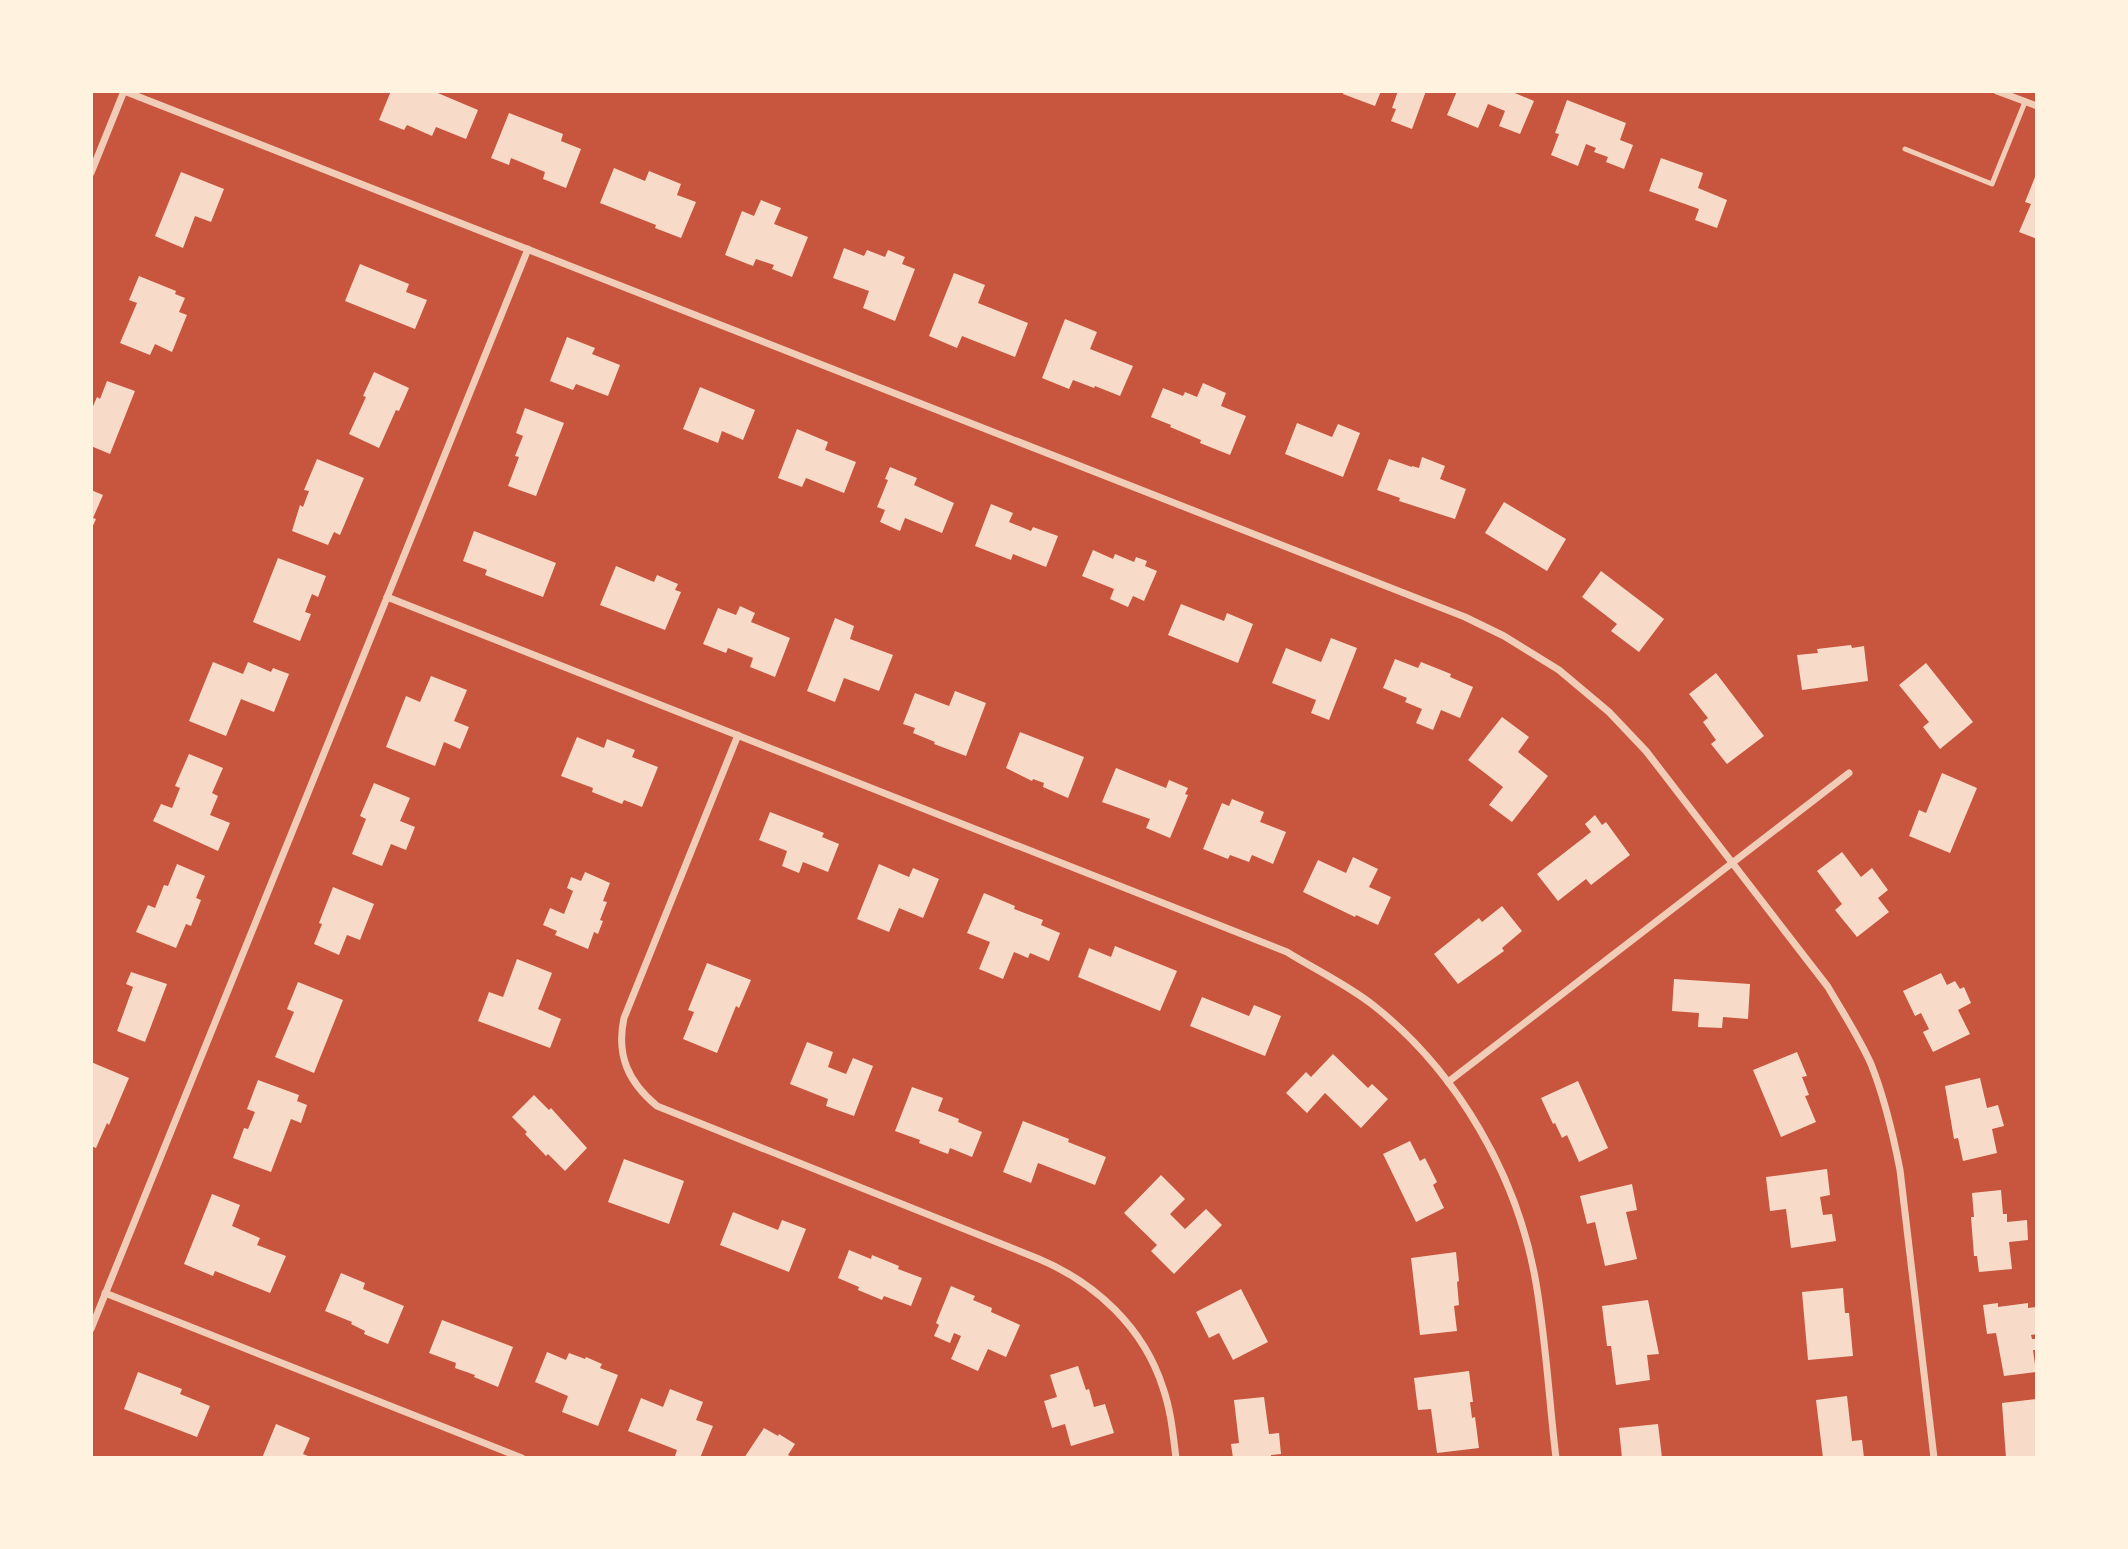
<svg xmlns="http://www.w3.org/2000/svg" width="2128" height="1549" viewBox="0 0 2128 1549" font-family="'Open Sans',sans-serif">
  <rect width="100%" height="100%" fill="#c8553d"/>
  <g fill="#f7dbc8">
    <polygon points="391,91 433,91 478,110 466,139 436,127 432,136 407,125 404,130 379,120"/>
    <polygon points="1344,91 1381,91 1375,106 1343,94"/>
    <polygon points="1398,91 1426,91 1412,129 1391,121 1396,109 1392,108"/>
    <polygon points="1457,91 1510,91 1534,101 1520,134 1499,126 1505,111 1488,104 1478,128 1447,115"/>
    <polygon points="1567,100 1626,123 1620,140 1633,145 1624,169 1606,162 1608,157 1594,152 1596,148 1586,144 1578,166 1551,155 1559,134 1555,133"/>
    <polygon points="509,113 563,134 561,141 581,149 566,188 543,179 545,172 511,158 509,165 491,158"/>
    <polygon points="1661,158 1703,173 1698,188 1727,200 1717,228 1695,220 1699,209 1649,191"/>
    <polygon points="614,168 645,181 649,171 681,184 677,195 696,202 681,238 655,228 656,225 600,203"/>
    <polygon points="181,172 224,189 211,222 195,216 183,248 155,236"/>
    <polygon points="2037,172 2037,239 2019,232 2031,204 2025,202"/>
    <polygon points="761,200 781,208 774,224 808,237 792,277 772,269 774,265 756,259 753,266 725,255 742,211 754,216"/>
    <polygon points="844,248 864,256 867,250 885,257 888,250 905,257 902,264 915,269 895,321 863,308 869,291 833,278"/>
    <polygon points="360,264 409,284 406,292 427,300 415,329 345,301"/>
    <polygon points="954,273 985,285 978,303 1028,323 1015,357 962,336 957,348 929,336"/>
    <polygon points="139,276 176,291 175,294 185,298 179,312 187,315 172,352 155,344 150,355 120,343 137,303 129,300"/>
    <polygon points="1065,319 1097,332 1090,349 1133,366 1120,396 1095,386 1094,388 1073,380 1069,389 1042,378"/>
    <polygon points="567,337 595,348 592,354 620,365 608,396 576,384 573,390 550,381"/>
    <polygon points="374,372 409,388 399,411 396,410 379,448 349,434 366,397 363,396"/>
    <polygon points="107,381 135,391 110,454 91,446 91,411 97,397 100,399"/>
    <polygon points="1203,383 1226,393 1221,406 1246,416 1230,455 1200,443 1201,440 1170,427 1171,425 1151,417 1163,388 1183,396 1185,392 1197,397"/>
    <polygon points="700,387 755,410 743,440 722,431 718,443 683,429"/>
    <polygon points="525,408 564,423 536,496 508,486 519,457 515,456 523,436 516,433"/>
    <polygon points="1297,423 1332,437 1338,424 1360,433 1343,477 1285,454"/>
    <polygon points="797,429 828,442 825,450 856,462 844,493 806,478 802,487 778,478"/>
    <polygon points="1422,457 1445,466 1440,479 1466,489 1455,519 1399,501 1400,498 1377,490 1389,459 1412,467 1412,466 1419,468"/>
    <polygon points="317,459 364,478 340,535 334,532 328,545 292,531 300,505 303,507 309,491 304,490"/>
    <polygon points="890,467 917,478 914,485 954,503 942,533 905,518 900,531 880,522 885,510 877,507 888,480 885,479"/>
    <polygon points="91,490 103,495 93,518 96,519 91,530"/>
    <polygon points="1504,502 1566,539 1547,571 1485,533"/>
    <polygon points="991,504 1013,513 1009,522 1031,531 1033,527 1058,536 1046,567 1013,554 1011,560 975,546"/>
    <polygon points="474,531 556,563 543,597 485,575 487,570 463,561"/>
    <polygon points="1093,550 1113,559 1115,554 1134,562 1136,557 1147,561 1145,566 1157,571 1144,601 1133,596 1128,607 1110,599 1114,589 1082,576"/>
    <polygon points="278,558 326,576 318,597 312,594 305,612 311,614 300,641 253,622"/>
    <polygon points="616,566 654,582 657,575 678,584 675,590 681,592 665,630 600,605"/>
    <polygon points="1601,571 1664,619 1639,652 1611,631 1617,624 1582,597"/>
    <polygon points="1181,604 1224,621 1227,613 1253,624 1238,663 1168,635"/>
    <polygon points="740,606 755,613 751,622 790,638 775,677 750,667 753,658 728,648 726,653 703,644 718,608 736,615"/>
    <polygon points="835,618 854,626 850,639 893,655 879,691 844,678 835,702 807,691"/>
    <polygon points="1331,638 1357,648 1329,720 1311,713 1316,700 1272,683 1286,648 1321,662"/>
    <polygon points="1851,645 1852,648 1864,646 1868,681 1802,690 1797,655 1818,653 1817,649"/>
    <polygon points="1395,659 1418,668 1421,662 1451,674 1450,677 1473,687 1460,718 1441,710 1433,730 1416,723 1422,709 1405,702 1407,698 1383,688"/>
    <polygon points="213,662 243,674 248,662 271,672 273,668 289,674 274,712 241,699 226,736 189,721"/>
    <polygon points="1926,663 1973,722 1940,749 1923,727 1929,722 1899,685"/>
    <polygon points="1716,673 1764,736 1727,764 1711,744 1716,740 1703,722 1708,718 1689,694"/>
    <polygon points="431,676 467,690 454,721 469,727 460,749 444,742 435,766 386,747 406,696 420,702"/>
    <polygon points="955,691 986,703 966,756 934,744 935,742 913,733 915,728 903,724 915,693 949,706"/>
    <polygon points="1502,717 1529,737 1518,752 1548,776 1512,822 1489,805 1503,787 1468,760"/>
    <polygon points="1020,732 1084,757 1068,798 1043,787 1044,783 1033,779 1032,781 1006,768"/>
    <polygon points="577,737 604,748 607,739 635,750 632,757 658,767 642,807 624,800 622,804 592,792 593,788 561,776"/>
    <polygon points="189,754 223,768 212,793 218,796 210,815 230,823 218,851 153,821 161,804 172,808 180,788 175,786"/>
    <polygon points="1116,768 1166,788 1169,780 1188,788 1185,794 1188,795 1170,838 1146,828 1150,819 1102,802"/>
    <polygon points="1942,773 1977,788 1950,853 1909,836 1919,810 1926,813"/>
    <polygon points="374,783 410,798 400,821 415,827 406,850 391,844 382,866 352,854 366,819 360,816"/>
    <polygon points="1232,799 1264,812 1260,822 1286,832 1273,864 1252,855 1249,862 1230,855 1228,859 1203,849 1222,803 1229,806"/>
    <polygon points="770,812 824,833 822,837 839,844 828,872 803,862 799,873 782,866 787,851 759,840"/>
    <polygon points="1595,815 1602,825 1606,822 1630,855 1591,885 1586,879 1558,901 1537,874 1591,832 1585,824"/>
    <polygon points="1842,852 1861,877 1872,868 1888,890 1878,898 1889,912 1857,937 1835,910 1842,904 1817,871"/>
    <polygon points="1353,857 1378,869 1369,887 1391,897 1378,925 1356,915 1355,917 1303,892 1318,860 1346,873"/>
    <polygon points="177,864 205,876 196,898 201,900 191,926 186,924 176,948 136,932 148,905 155,908 164,885 168,886"/>
    <polygon points="879,864 909,877 913,868 939,879 923,918 899,908 889,932 857,919"/>
    <polygon points="585,872 610,883 603,901 607,902 600,920 603,921 598,934 594,932 588,949 555,935 557,931 543,925 550,908 564,914 573,891 567,888 571,877 581,881"/>
    <polygon points="333,887 374,904 360,940 347,935 339,955 314,944 322,924 319,923"/>
    <polygon points="984,893 1015,906 1014,909 1043,920 1041,925 1060,933 1049,961 1030,953 1028,958 1014,952 1003,979 979,969 990,942 967,933"/>
    <polygon points="1502,906 1522,931 1502,948 1504,951 1458,984 1434,954 1479,918 1482,922"/>
    <polygon points="1115,946 1177,971 1160,1011 1078,977 1089,948 1111,957"/>
    <polygon points="517,959 552,973 538,1009 561,1019 550,1048 478,1021 489,992 503,997"/>
    <polygon points="707,963 751,980 739,1008 736,1006 717,1053 683,1039 694,1012 688,1010"/>
    <polygon points="131,972 167,984 145,1042 117,1031 133,987 126,984"/>
    <polygon points="1941,973 1947,985 1955,981 1960,989 1964,987 1971,1003 1958,1010 1970,1034 1933,1052 1923,1032 1929,1029 1921,1013 1915,1016 1903,991"/>
    <polygon points="1674,979 1750,984 1748,1019 1723,1017 1722,1028 1698,1027 1699,1013 1672,1011"/>
    <polygon points="298,982 343,1000 314,1073 275,1057 294,1012 287,1009"/>
    <polygon points="1202,997 1249,1016 1254,1005 1281,1016 1265,1056 1190,1026"/>
    <polygon points="807,1042 833,1052 828,1067 846,1074 853,1058 873,1066 854,1116 826,1106 828,1099 790,1084"/>
    <polygon points="1797,1052 1807,1076 1802,1077 1809,1095 1805,1096 1816,1122 1781,1137 1753,1070"/>
    <polygon points="1333,1054 1368,1088 1372,1084 1388,1099 1361,1128 1325,1093 1307,1113 1286,1093 1306,1072 1311,1077"/>
    <polygon points="91,1062 129,1078 109,1125 107,1123 96,1148 91,1146"/>
    <polygon points="1980,1078 1987,1108 1998,1105 2004,1126 1992,1129 1997,1153 1963,1161 1958,1138 1954,1139 1945,1086"/>
    <polygon points="258,1080 299,1095 297,1101 307,1105 301,1123 291,1119 271,1172 233,1158 244,1128 248,1129 255,1112 247,1109"/>
    <polygon points="1578,1081 1608,1148 1579,1162 1567,1135 1562,1138 1555,1123 1553,1124 1541,1098"/>
    <polygon points="912,1087 943,1098 938,1111 959,1119 958,1122 982,1132 972,1157 950,1148 948,1154 919,1143 920,1140 895,1131"/>
    <polygon points="534,1095 549,1110 551,1108 587,1148 565,1171 548,1154 546,1156 525,1134 527,1132 512,1117"/>
    <polygon points="1023,1121 1069,1139 1068,1142 1106,1157 1095,1185 1038,1163 1031,1183 1003,1172"/>
    <polygon points="1410,1141 1420,1161 1425,1158 1437,1182 1433,1185 1444,1208 1416,1222 1383,1154"/>
    <polygon points="624,1159 684,1181 669,1224 608,1202"/>
    <polygon points="1827,1169 1830,1195 1820,1197 1823,1215 1832,1214 1836,1241 1791,1248 1786,1209 1770,1211 1766,1177"/>
    <polygon points="1161,1175 1185,1199 1170,1214 1185,1229 1206,1209 1222,1225 1174,1274 1151,1251 1157,1245 1124,1213"/>
    <polygon points="1632,1184 1637,1210 1626,1212 1637,1259 1605,1266 1595,1222 1587,1224 1580,1196"/>
    <polygon points="2001,1190 2003,1214 2007,1214 2007,1222 2027,1220 2028,1240 2009,1242 2012,1269 1979,1272 1977,1256 1974,1256 1971,1217 1974,1217 1972,1193"/>
    <polygon points="212,1194 240,1205 232,1226 260,1238 257,1245 286,1256 270,1293 215,1271 213,1276 184,1264"/>
    <polygon points="733,1212 778,1230 782,1220 806,1229 789,1272 720,1245"/>
    <polygon points="849,1250 871,1259 872,1255 899,1266 898,1269 922,1278 911,1306 884,1296 882,1300 858,1290 859,1287 838,1278"/>
    <polygon points="1456,1252 1459,1281 1457,1282 1459,1305 1454,1306 1457,1331 1420,1335 1411,1258"/>
    <polygon points="341,1273 365,1283 363,1289 404,1306 388,1344 364,1334 365,1331 351,1324 352,1322 325,1311"/>
    <polygon points="951,1286 975,1296 973,1300 992,1308 991,1312 1020,1325 1006,1357 988,1349 978,1371 951,1359 961,1336 954,1333 950,1343 934,1336 939,1325 936,1323"/>
    <polygon points="1843,1288 1845,1313 1849,1313 1853,1356 1808,1360 1802,1292"/>
    <polygon points="1241,1289 1268,1342 1233,1360 1219,1333 1209,1338 1196,1312"/>
    <polygon points="1648,1300 1659,1354 1647,1355 1650,1380 1616,1385 1611,1346 1607,1346 1602,1306"/>
    <polygon points="1998,1303 1998,1307 2028,1303 2028,1308 2037,1307 2037,1334 2031,1335 2032,1339 2037,1339 2037,1350 2033,1350 2036,1372 2004,1376 1996,1333 1987,1334 1983,1305"/>
    <polygon points="442,1320 513,1347 498,1387 474,1377 475,1375 455,1368 456,1363 429,1353"/>
    <polygon points="547,1352 566,1360 569,1353 585,1359 586,1357 602,1364 600,1368 618,1375 598,1426 562,1412 568,1396 535,1382"/>
    <polygon points="1078,1366 1086,1390 1089,1389 1094,1407 1105,1404 1114,1433 1071,1446 1065,1424 1052,1428 1044,1401 1057,1397 1050,1375"/>
    <polygon points="1469,1371 1473,1402 1470,1402 1472,1418 1475,1417 1479,1448 1437,1453 1431,1409 1418,1410 1414,1378"/>
    <polygon points="138,1372 182,1389 180,1394 210,1406 197,1437 124,1409"/>
    <polygon points="670,1389 703,1402 696,1420 713,1426 700,1458 679,1458 675,1456 677,1450 628,1431 641,1398 663,1407"/>
    <polygon points="1847,1396 1852,1441 1862,1440 1864,1458 1823,1458 1816,1400"/>
    <polygon points="1264,1397 1269,1434 1279,1433 1281,1454 1271,1455 1271,1458 1233,1458 1231,1444 1239,1443 1234,1400"/>
    <polygon points="2037,1399 2037,1458 2006,1458 2002,1403"/>
    <polygon points="276,1424 310,1438 303,1454 313,1458 262,1458"/>
    <polygon points="1658,1424 1662,1458 1622,1458 1619,1428"/>
    <polygon points="764,1428 778,1436 779,1434 795,1444 788,1455 793,1458 744,1458"/>
  </g>
  <g fill="none" stroke-linecap="round" stroke-linejoin="round">
    <polyline stroke="#f1ccb7" stroke-width="5" points="1905,149 1992,184 2025,102"/>
    <g stroke="#f1ccb7" stroke-width="7">
      <path d="M124 91 1465 617 1504 636 1559 670 1609 712 1646 751 1828 987C1843 1013 1859 1037 1871 1064 1885 1099 1893 1134 1900 1170L1934 1458"/>
      <polyline points="1997,91 2037,106"/>
      <polyline points="91,173 124,91"/>
      <path d="M387 597 1287 952C1316 970 1346 984 1373 1005 1458 1072 1518 1177 1536 1283 1546 1341 1549 1400 1556 1458"/>
      <path d="M738 735 624 1018C616 1055 628 1082 657 1106L1039 1259C1096 1283 1144 1328 1163 1388 1171 1411 1173 1434 1176 1458"/>
      <polyline points="1448,1082 1849,773"/>
      <polyline points="105,1293 522,1458"/>
      <polyline points="91,1329 528,249"/>
    </g>
  </g>
  <rect width="2128" height="1549" fill="none" stroke="#fff3e0" stroke-width="186"/>
</svg>
